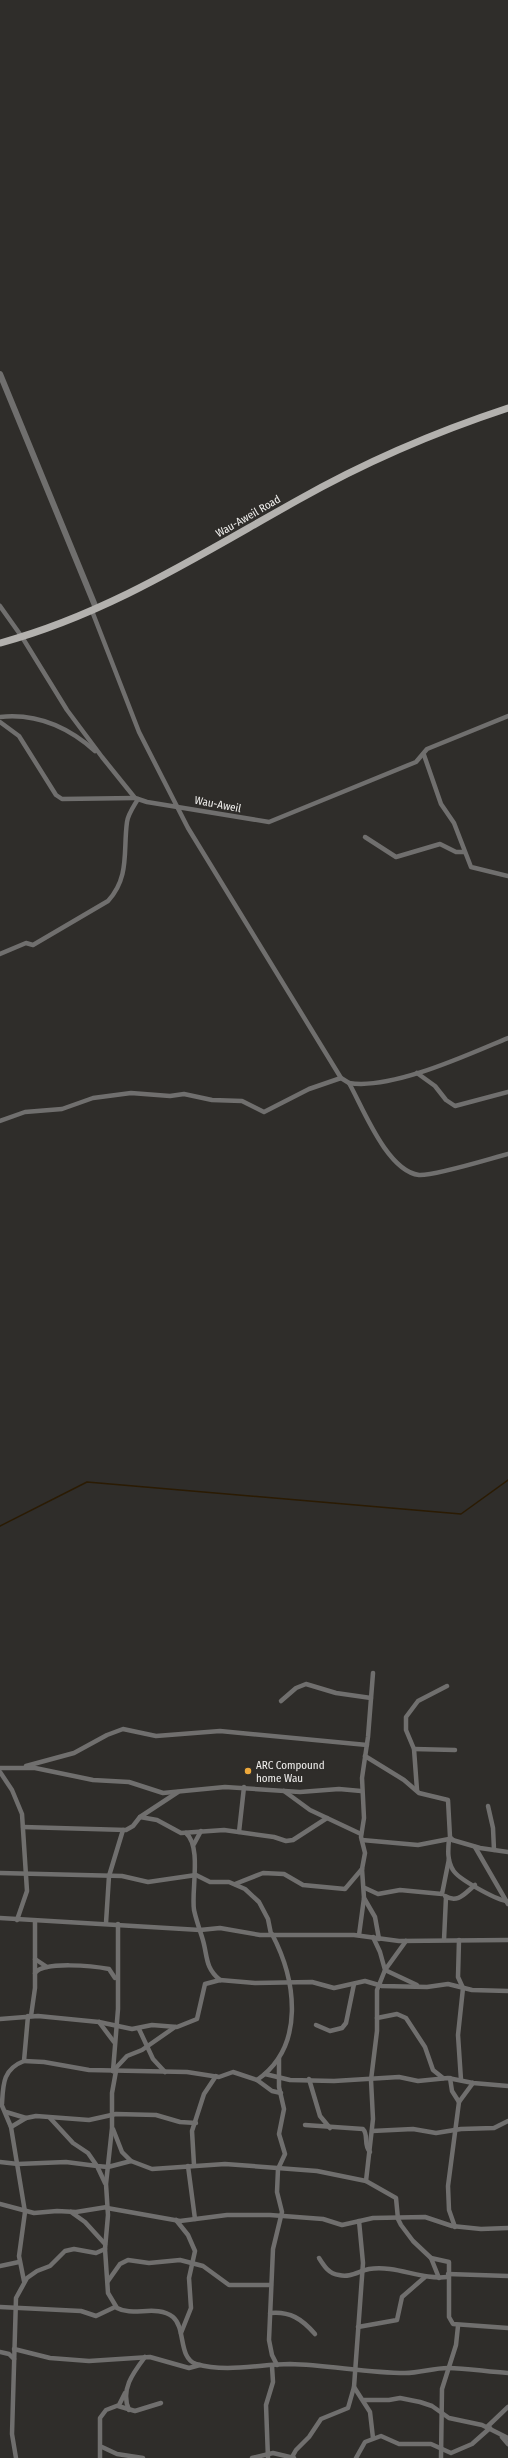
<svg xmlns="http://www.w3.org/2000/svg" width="508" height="2458" viewBox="0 0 508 2458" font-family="'Fira Sans Condensed',sans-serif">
  <rect width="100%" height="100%" fill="#2f2d2a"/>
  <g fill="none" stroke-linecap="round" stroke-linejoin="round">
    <polyline stroke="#2b1b03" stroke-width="1.5" points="0,1526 87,1482 461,1514 508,1480"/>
    <g stroke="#706f6e" stroke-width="4.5">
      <polyline points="0,606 22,637 67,710 102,757 135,798 147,802 269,822 416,762 427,749 508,716"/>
      <path d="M92 611 139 732 188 828 341 1078 349 1083C363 1108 387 1171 419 1175 435 1176 489 1159 508 1154"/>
      <path d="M0 717C37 713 68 727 95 751"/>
      <polyline points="0,722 19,736 56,795 62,799 135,798"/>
      <polyline points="424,755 441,804 454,823 471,867 508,876"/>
      <polyline points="365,837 396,857 440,844 456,852 464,852"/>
      <path d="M0 954 26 943 33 945 108 901C130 877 123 851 127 822 128 814 134 806 138 799"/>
      <polyline points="417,1073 435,1086 446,1100 455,1106 508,1092"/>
      <path d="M349 1083C392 1090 467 1055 508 1038"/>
      <polyline points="0,1121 25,1112 62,1109 93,1098 131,1093 170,1096 184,1094 212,1100 242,1101 264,1112 309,1089 341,1078"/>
      <polyline points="373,1673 368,1737 362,1778 364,1818 361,1837 365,1853 362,1869 364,1898 375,1917 379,1939"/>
      <polyline points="281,1701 296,1688 306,1684 336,1693 371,1698"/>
      <polyline points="414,1749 455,1750"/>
      <polyline points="365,1756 404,1780 419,1793 448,1800 450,1837 453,1840"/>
      <polyline points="26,1766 74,1753 107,1735 123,1729 156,1736 220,1731 367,1745"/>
      <polyline points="0,1768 35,1768 93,1780 129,1782 163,1793 225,1787 300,1792 339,1789 361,1791"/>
      <polyline points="0,1772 12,1790 22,1814 27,1891 17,1920"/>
      <polyline points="417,1790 414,1749 406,1730 406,1717 418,1701 447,1686"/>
      <polyline points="284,1791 310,1810 361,1834"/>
      <polyline points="488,1806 493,1828 494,1850"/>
      <polyline points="140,1817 157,1820 181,1833 224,1830 274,1837 286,1841 293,1840 327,1818"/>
      <polyline points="23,1827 126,1830 133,1826 140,1817 178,1792"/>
      <polyline points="239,1832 244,1787"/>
      <path d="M186 1833C202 1847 191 1891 194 1910 196 1919 199 1928 202 1937 208 1955 204 1967 220 1980"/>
      <path d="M449 1839C448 1850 447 1860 453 1870 458 1879 495 1899 506 1901"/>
      <polyline points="362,1840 418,1845 449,1839 480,1848 508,1852"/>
      <polyline points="194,1844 201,1831"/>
      <polyline points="475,1847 508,1904"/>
      <polyline points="0,1873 122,1876 148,1882 196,1875 210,1882 229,1882 245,1889 259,1902 268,1919 271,1934"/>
      <polyline points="235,1884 263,1873 284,1874 303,1885 345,1889 362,1869"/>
      <polyline points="365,1888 378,1894 400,1890 442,1894 449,1859"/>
      <path d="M445 1896C458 1904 465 1893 475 1885"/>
      <polyline points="0,1918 200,1930 220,1928 260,1935 354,1935 399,1941 508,1940"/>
      <polyline points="106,1923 109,1876 123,1830"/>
      <polyline points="359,1935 364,1898"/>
      <polyline points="444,1940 446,1897"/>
      <polyline points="459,1940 458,1977 463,1988 458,2035 461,2080"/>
      <polyline points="406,1941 385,1970 417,1985"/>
      <polyline points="35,1959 47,1967"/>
      <path d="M35 1973C44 1961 94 1966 109 1969L115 1978"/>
      <polyline points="31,2016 35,1988 35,1921"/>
      <polyline points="377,2018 397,2014 406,2018 425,2047 433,2070 443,2078"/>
      <polyline points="0,2019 38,2016 99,2022 132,2029 152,2025 177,2027 197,2019 205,1984 220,1980 255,1983 312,1982 334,1988 365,1981 382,1986 427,1987 448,1984 472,1990 508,1991"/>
      <polyline points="99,2022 114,2042"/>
      <polyline points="316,2025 330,2031 342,2028 346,2023 354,1984"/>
      <polyline points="139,2029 153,2059 165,2072"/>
      <polyline points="24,2061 44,2062 89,2070 187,2072 219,2077 233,2072 257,2080 272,2091 281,2093"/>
      <polyline points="113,2071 118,2009 118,1924"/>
      <polyline points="113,2071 127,2056 142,2050 175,2027"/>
      <path d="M116 2071 112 2093V2128L106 2184 108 2215 105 2249 108 2293 117 2308C133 2317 157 2304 173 2317 186 2328 178 2358 196 2364 227 2373 260 2364 290 2364 329 2365 367 2373 405 2373 420 2373 433 2368 448 2368 467 2368 488 2372 508 2373"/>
      <polyline points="265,2074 290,2080 334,2081 399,2077 418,2081 448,2078 473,2083 508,2086"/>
      <polyline points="450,2078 452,2091 459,2102"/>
      <polyline points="309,2079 320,2116 330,2128"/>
      <path d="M257 2080C306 2046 296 1980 272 1934"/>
      <polyline points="0,2101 11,2127 25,2212 19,2256 24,2281"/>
      <path d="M2 2104C3 2084 3 2069 24 2061L28 2016"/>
      <polyline points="6,2112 26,2118 36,2116 89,2120 116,2114 156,2115 180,2122 196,2123"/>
      <polyline points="50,2118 73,2143 88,2153 97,2166 108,2167 131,2161 152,2169 225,2164 317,2171 366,2181 396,2198 398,2219 401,2225 413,2241 431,2258 439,2278"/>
      <path d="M305 2125 363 2129C369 2135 363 2145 370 2152"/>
      <polyline points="11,2127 26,2118"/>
      <polyline points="113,2129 122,2152 131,2161"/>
      <polyline points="372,2131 413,2129 436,2133 461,2129 494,2128 508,2121"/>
      <polyline points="0,2162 18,2164 66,2162 97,2166 105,2183"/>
      <polyline points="194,2165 192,2131 204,2094 216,2076"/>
      <polyline points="188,2166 195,2219"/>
      <polyline points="366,2181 373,2119 371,2080 377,2031 377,1990 385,1970 380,1952 373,1937"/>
      <polyline points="0,2204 34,2213 57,2211 76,2212 107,2207"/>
      <polyline points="107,2208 180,2221 227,2215 270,2215 323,2219 342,2225 373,2218 425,2217 452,2226 481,2229 508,2228"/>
      <polyline points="71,2212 85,2222 105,2244"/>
      <polyline points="176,2220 188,2235 195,2251 189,2278 191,2308 181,2333"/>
      <polyline points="359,2221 363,2263 354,2387 370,2412 373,2438"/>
      <polyline points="455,2227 449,2210 448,2186 459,2102 473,2083"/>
      <path d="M319 2258C324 2266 329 2274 339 2275 350 2278 359 2271 369 2269 397 2265 420 2280 447 2277"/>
      <polyline points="431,2258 449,2262 449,2317 453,2324 508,2328"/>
      <polyline points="0,2266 19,2262"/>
      <polyline points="448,2274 508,2276"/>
      <polyline points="108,2281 120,2264 128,2260 149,2263 180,2260 203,2266 229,2285 271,2285"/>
      <polyline points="0,2307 81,2311 96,2316 115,2307"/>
      <path d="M270 2313C290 2311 302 2319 315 2334"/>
      <polyline points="358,2327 397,2320 402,2297 425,2277"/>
      <polyline points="14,2349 50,2358 89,2361 150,2357 189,2368 200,2365"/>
      <polyline points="0,2352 9,2354 14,2359"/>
      <polyline points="277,2365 272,2355 269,2340 273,2249 282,2212 277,2192 278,2169 285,2154 279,2134 284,2109 279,2087 279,2058"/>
      <polyline points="364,2400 389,2400 400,2398 420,2402 432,2406 449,2418 482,2425 508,2438"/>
      <polyline points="118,2406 135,2411 161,2403"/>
      <path d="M129 2410C120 2390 133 2373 145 2357"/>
      <polyline points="487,2427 508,2407"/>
      <polyline points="502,2437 508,2444"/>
      <polyline points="102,2447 117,2454 143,2458"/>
      <polyline points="292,2457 296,2450 309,2437 321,2419 348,2408 354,2387"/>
      <polyline points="16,2458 12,2434 16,2298 27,2278 37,2271 50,2266 65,2251 74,2249 96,2253 105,2249"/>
      <polyline points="100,2458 100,2418 106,2410 119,2405 125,2393"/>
      <polyline points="252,2458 273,2453 294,2458"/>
      <polyline points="268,2458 266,2405 273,2382 272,2366"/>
      <polyline points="356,2458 365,2442 381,2436 399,2444 431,2444 451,2453 472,2444 490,2428"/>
      <polyline points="441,2458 442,2389 456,2345 458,2326"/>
    </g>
    <polyline stroke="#706f6e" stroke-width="6" points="0,374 96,608"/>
    <path stroke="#b3b1ae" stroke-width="7" d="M0 643C108 614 201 554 298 500 365 462 435 432 508 408"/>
  </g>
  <circle fill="#eda83b" stroke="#2f2d2a" stroke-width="1.5" cx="248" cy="1771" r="4"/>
  <g text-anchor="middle" stroke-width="3" stroke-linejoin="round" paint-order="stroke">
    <g font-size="11" fill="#f0efed" stroke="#2f2d2a">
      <text transform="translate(248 516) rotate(-30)" y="4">Wau-Aweil Road</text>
      <text transform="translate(218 804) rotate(11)" y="4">Wau-Aweil</text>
    </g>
    <g font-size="11" fill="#f0efed" stroke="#2f2d2a" text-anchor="start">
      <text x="256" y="1769">ARC Compound<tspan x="256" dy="13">home Wau</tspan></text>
    </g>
  </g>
</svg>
